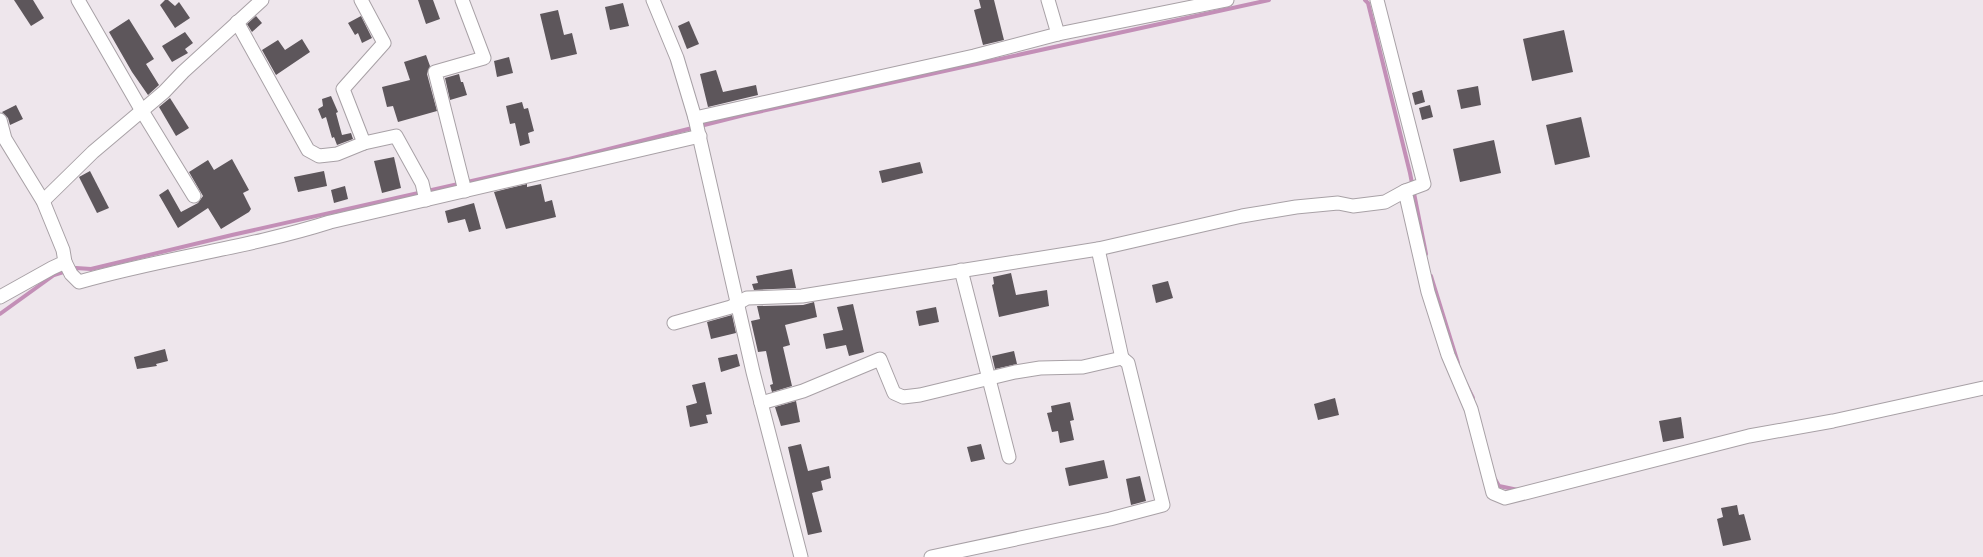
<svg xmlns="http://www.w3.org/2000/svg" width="1983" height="557" viewBox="0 0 1983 557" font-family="'Roboto Condensed',sans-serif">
  <rect width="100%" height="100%" fill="#eee6ec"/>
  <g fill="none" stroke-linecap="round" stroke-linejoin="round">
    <g stroke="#c38fb7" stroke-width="4">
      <polyline points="1365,0 1368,3 1410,173 1426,254"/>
      <polyline points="1431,276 1458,363"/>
      <polyline points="0,314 54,275 76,268 91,269 232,235 569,159 744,115 1269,0"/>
      <polyline points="1466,384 1473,398"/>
      <polyline points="1495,479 1499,486 1518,490"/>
    </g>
  </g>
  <g fill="#5d565b">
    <polygon points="14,0 33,0 44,18 31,26"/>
    <polygon points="165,0 168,0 175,6 179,2 190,18 175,28 160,5"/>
    <polygon points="418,0 433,0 440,19 426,24"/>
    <polygon points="979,0 994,0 1004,40 983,45 974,10 981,8"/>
    <polygon points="623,3 629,26 610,30 605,7"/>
    <polygon points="558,10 564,35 572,33 577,54 551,60 540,14"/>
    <polygon points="256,16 262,23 252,32 247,24"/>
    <polygon points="361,16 372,38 362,43 358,33 355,35 348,23"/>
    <polygon points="129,19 154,59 146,64 159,85 148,95 132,72 109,32"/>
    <polygon points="689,21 699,44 687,49 678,26"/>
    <polygon points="1564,30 1573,72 1532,81 1523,39"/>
    <polygon points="185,32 193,43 185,49 188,53 172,62 162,46"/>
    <polygon points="302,39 310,52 276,75 262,50 278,40 285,50"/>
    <polygon points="426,55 430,66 427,74 437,111 398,122 393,106 387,107 382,87 410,80 404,62"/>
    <polygon points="509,57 513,73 497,77 494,61"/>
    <polygon points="716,70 723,92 756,85 758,95 708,107 700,74"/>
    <polygon points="459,74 461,82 463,82 467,95 450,100 445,78"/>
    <polygon points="1478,86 1481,105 1461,109 1457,90"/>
    <polygon points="1422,90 1425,102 1415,105 1412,93"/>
    <polygon points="331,96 338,112 336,113 342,135 351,133 353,139 337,145 334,137 332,138 326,117 322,119 318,109 323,106 322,99"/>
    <polygon points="170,98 189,128 176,136 159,107"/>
    <polygon points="522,102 524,109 528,108 534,131 528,133 530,143 520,146 515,123 510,124 506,106"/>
    <polygon points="16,105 23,119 10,125 8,118 2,112"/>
    <polygon points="1430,105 1433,117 1422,120 1419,108"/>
    <polygon points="1581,117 1590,157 1555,165 1546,125"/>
    <polygon points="1494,140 1501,173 1460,182 1453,149"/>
    <polygon points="394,157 401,188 382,193 374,161"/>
    <polygon points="232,159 249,190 243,193 251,209 249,212 221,229 208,208 178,228 159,195 168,189 181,212 198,203 203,196 189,172 208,160 214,170"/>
    <polygon points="920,162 923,173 882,183 879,171"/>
    <polygon points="90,171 109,208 97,213 79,177"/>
    <polygon points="324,171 327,186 298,192 294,177"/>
    <polygon points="527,184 527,187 541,184 545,202 552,200 556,217 506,229 494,192"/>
    <polygon points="345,186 348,199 334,203 331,190"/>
    <polygon points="474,203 481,229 469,232 465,219 448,223 445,211"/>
    <polygon points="792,269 796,288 754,290 752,284 758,283 756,276"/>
    <polygon points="1011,273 1016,295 1047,290 1049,306 999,317 992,285 994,284 993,277"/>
    <polygon points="1168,281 1173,298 1156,303 1152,285"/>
    <polygon points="814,302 817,317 785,325 790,345 783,347 792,386 772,392 770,385 773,384 766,351 758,352 751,321 760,319 757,306 803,305"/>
    <polygon points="853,304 864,352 849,356 846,345 826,349 823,334 843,330 837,307"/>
    <polygon points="936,307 939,322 919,326 916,311"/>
    <polygon points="732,315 736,333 711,339 707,322"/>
    <polygon points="165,349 168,361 156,364 157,366 137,369 134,357"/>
    <polygon points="1014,351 1017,364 995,369 992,356"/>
    <polygon points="737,354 740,366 721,372 718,358"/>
    <polygon points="705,382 712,414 706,415 708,423 690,427 686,406 697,403 692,385"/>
    <polygon points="1335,398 1339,415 1318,420 1314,404"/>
    <polygon points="796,401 800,422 781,426 775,407"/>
    <polygon points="1070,402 1074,420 1070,421 1074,440 1060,443 1058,431 1052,432 1047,413 1052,412 1051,406"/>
    <polygon points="1681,417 1684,438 1663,442 1659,421"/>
    <polygon points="801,444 808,471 829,466 831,478 821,481 823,490 812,493 822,532 808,535 788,447"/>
    <polygon points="981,444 985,459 971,462 967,447"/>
    <polygon points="1104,460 1108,478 1069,486 1065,468"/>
    <polygon points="1140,476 1146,501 1131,505 1126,479"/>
    <polygon points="1737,505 1739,515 1744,514 1751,540 1723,546 1717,519 1723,517 1721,508"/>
  </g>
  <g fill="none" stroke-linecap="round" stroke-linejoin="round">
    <g stroke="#a8a1a6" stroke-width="15">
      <g id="street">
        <polyline points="78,0 142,111 194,196"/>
        <polyline points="361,0 384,43 343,89 364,143"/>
        <polyline points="462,0 484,58 435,72 465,191"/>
        <polyline points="653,0 677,58 695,118 753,372 801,557"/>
        <polyline points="1048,0 1058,34"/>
        <polyline points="1377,0 1424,184 1405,191 1428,292 1448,355 1471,409 1493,493 1505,498 1749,436 1833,421 1983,388"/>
        <polyline points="237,22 308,150 319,156 337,154 364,143 396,136 422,183 426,200"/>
        <polyline points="695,118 974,56 1058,34 1227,0"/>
        <polyline points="0,120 5,139 43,201 63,250 65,262 52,268 0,297"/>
        <polyline points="43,201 93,152 164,92 183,72 262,0"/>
        <path d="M65 262 71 274 79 282C162 258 248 248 330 222L700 136"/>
        <polyline points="961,270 1009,457"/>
        <polyline points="674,323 731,307 747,298 802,296 1098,249 1242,216 1296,207 1338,203 1353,206 1385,202 1405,191"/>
        <polyline points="761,403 803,391 880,359 894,393 903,397 920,395 1015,372 1040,368 1083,367 1122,358 1098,249"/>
        <polyline points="931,557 1110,519 1163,505 1128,363 1122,358"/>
      </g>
    </g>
    <use href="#street" stroke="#fff" stroke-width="13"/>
  </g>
</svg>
